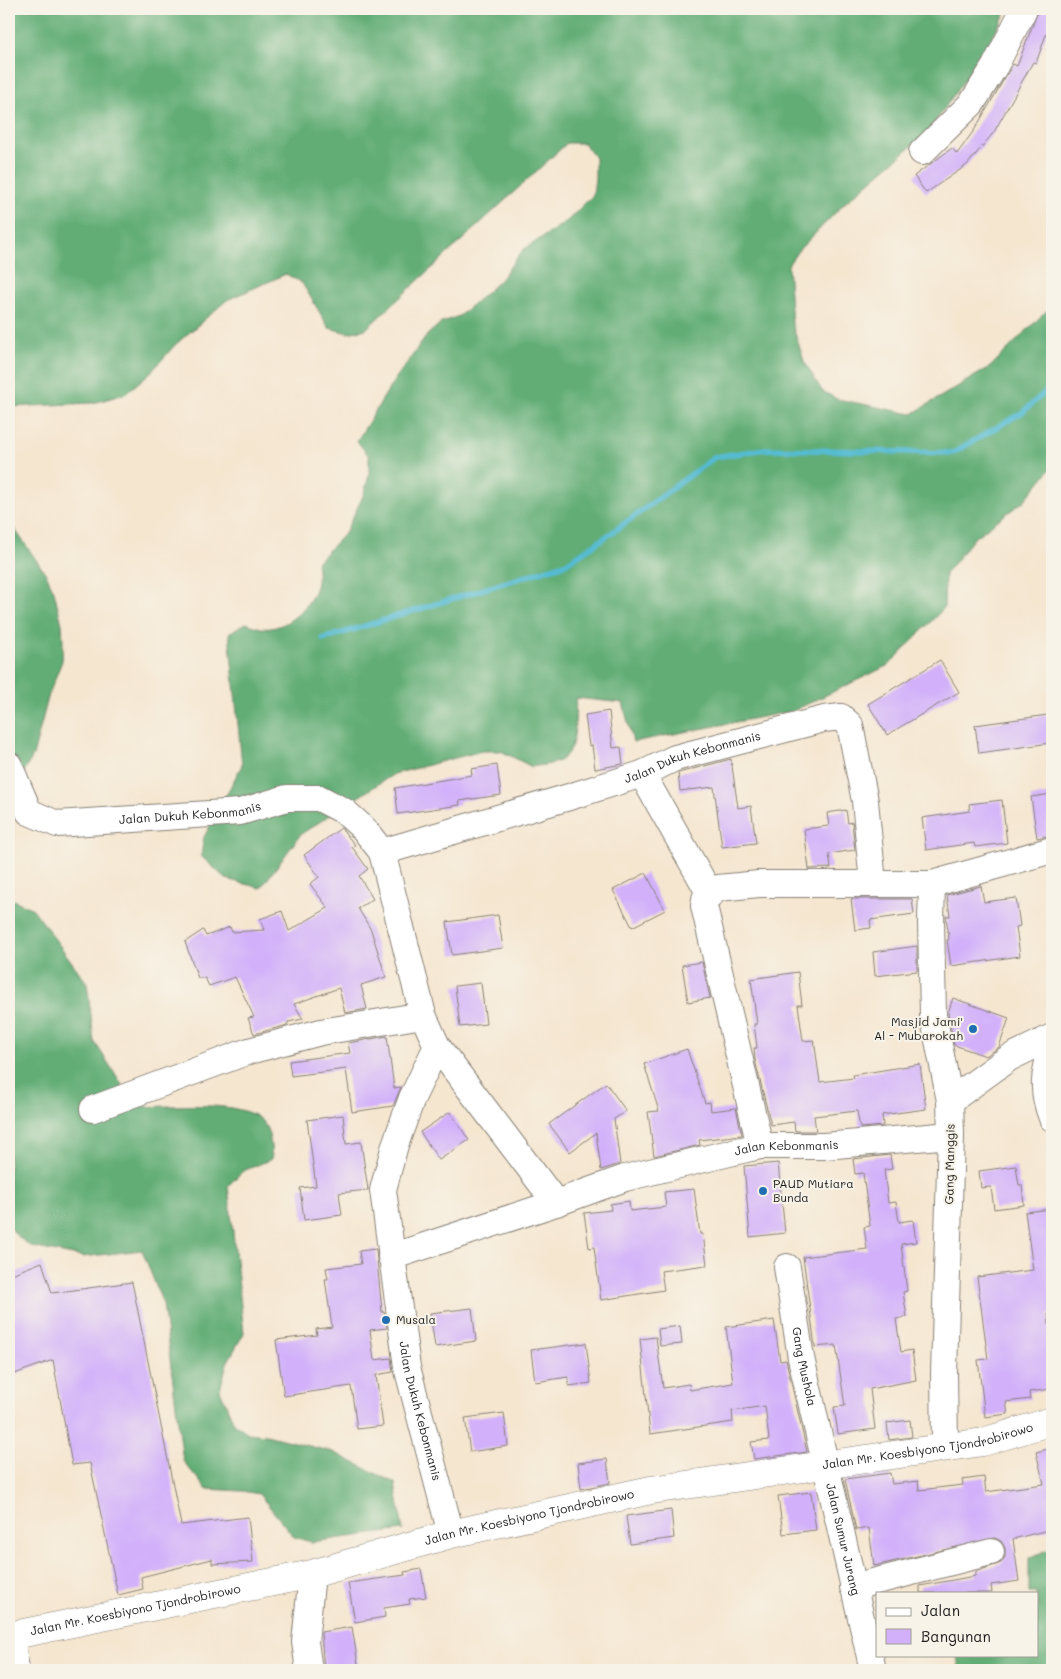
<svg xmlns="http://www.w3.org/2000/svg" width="1061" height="1679" viewBox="0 0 1061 1679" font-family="Mali,sans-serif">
  <rect width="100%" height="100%" fill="#f7f3e8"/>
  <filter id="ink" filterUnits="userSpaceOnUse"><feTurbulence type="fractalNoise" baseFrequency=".02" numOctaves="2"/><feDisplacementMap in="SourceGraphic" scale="10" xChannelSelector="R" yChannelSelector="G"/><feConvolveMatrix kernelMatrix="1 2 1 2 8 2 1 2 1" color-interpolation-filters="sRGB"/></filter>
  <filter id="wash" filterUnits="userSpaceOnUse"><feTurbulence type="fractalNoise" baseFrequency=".0096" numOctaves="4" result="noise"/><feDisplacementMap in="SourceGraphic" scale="20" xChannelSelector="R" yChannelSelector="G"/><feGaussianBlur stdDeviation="1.12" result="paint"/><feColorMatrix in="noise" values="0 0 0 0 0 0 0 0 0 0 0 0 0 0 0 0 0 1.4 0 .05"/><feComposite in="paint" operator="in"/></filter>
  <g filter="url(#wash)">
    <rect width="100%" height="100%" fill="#f5e6d0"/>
    <g fill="#62ad76" stroke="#3f6449">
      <path d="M9 9H1008L983 53 928 132 846 202 798 251 788 265 792 324 804 361 822 391 837 399 912 414 990 367 1044 313 1052 308V467L1024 501 975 537 945 574 944 608 889 665 793 711 633 742 623 703 576 698C574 717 580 749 559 761 552 765 540 765 532 767L501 751H482L394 774 301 834 261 888 226 879 201 856 204 837 242 765 229 633 246 623C250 624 256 627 261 628 286 632 313 605 317 582 318 576 317 569 316 563L345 533 364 494 369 475V456L357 441 393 382 428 334 441 323 459 316 487 292 500 280 523 250 567 221 593 195 595 177V158L584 143H567L366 329 348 333 329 328 302 283 286 274 227 300 175 345 151 372 125 394 93 403 9 407Z"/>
      <polygon points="9,521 46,574 54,591 62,624 63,642 62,661 49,694 33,756 9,797"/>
      <path d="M9 898 33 909 87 983 94 1041 136 1106C166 1109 247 1096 265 1125 271 1134 271 1149 272 1159L243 1171 228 1186 244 1333 227 1363 220 1390 234 1423 248 1433 266 1435 333 1452 395 1483 403 1530 311 1542 294 1537 259 1494 242 1491 206 1489 183 1461 163 1304 142 1250 83 1257 32 1247 18 1237 9 1226Z"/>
      <polygon points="1052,1548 1052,1670 959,1670 957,1655 1037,1655 1037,1593 1029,1593 1029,1558"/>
    </g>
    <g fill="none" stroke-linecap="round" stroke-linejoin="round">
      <polyline stroke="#55bbd3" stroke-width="5.5" points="323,639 565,564 610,534 715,457 765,449 953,453 1023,412 1052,386"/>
    </g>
    <g id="blocks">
      <g fill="#d2b1fa">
        <polygon points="1039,9 1052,9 1052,34 1047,32 1036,63 1033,62 994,132 967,165 926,193 914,176 952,148 957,154 975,129 1013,64 1017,66"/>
        <polygon points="940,660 959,692 887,735 868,704"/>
        <polygon points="609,711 613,748 621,747 623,764 595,769 592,745 589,746 585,715"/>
        <polygon points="1048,715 1051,743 979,753 975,725"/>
        <polygon points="731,759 738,808 751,806 756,843 722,847 714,787 680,791 678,773"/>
        <polygon points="497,765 501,795 459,801 460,805 398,814 395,788 472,775 471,769"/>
        <polygon points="1052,794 1052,835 1037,838 1031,797"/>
        <polygon points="1002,800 1007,843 975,847 974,843 926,850 922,818 970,811 969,804"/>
        <polygon points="846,810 848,823 852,822 855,850 829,854 831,868 809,869 804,829 829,826 827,813"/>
        <polygon points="341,828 355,845 352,847 368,869 359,876 373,899 358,908 371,930 386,977 361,985 367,1009 345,1013 339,988 294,1004 303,1019 288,1022 288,1025 254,1034 248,1018 254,1017 235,977 209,986 205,978 198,978 185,942 203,930 206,936 230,927 232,932 264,930 260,919 282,911 289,931 328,908 310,884 319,877 304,855"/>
        <polygon points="646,873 665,910 632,927 613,890"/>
        <polygon points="981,886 984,902 1016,898 1020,926 1016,927 1020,956 951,966 947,940 949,939 946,916 950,916 947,895"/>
        <polygon points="851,899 912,899 914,914 870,920 871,928 855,930"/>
        <polygon points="498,915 503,948 452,955 447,922"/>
        <polygon points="917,946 917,971 875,976 873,952"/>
        <polygon points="702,962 710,998 688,1002 682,965"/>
        <polygon points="798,972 802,1005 798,1005 803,1041 814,1040 820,1082 854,1078 853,1075 920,1064 926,1109 882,1115 883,1126 860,1128 857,1111 814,1116 816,1131 795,1131 794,1122 771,1125 755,1060 754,1048 757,1048 754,1024 757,1024 751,979"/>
        <polygon points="481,983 486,1024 460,1027 455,986"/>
        <polygon points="953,998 1009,1018 999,1047 986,1056 954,1045 948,1013"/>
        <polygon points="387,1036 394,1088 401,1087 393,1106 352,1112 346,1069 291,1076 289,1061 350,1053 348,1043"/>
        <polygon points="687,1049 705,1103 710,1102 711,1111 736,1108 742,1135 699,1140 700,1145 654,1156 648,1112 659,1111 644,1064"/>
        <polygon points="606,1083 626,1111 614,1119 620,1164 601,1170 596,1133 570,1152 549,1124"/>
        <polygon points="450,1112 469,1140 439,1160 420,1132"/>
        <polygon points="343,1115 346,1144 361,1142 368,1190 339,1193 342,1215 304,1220 300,1188 316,1186 307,1120"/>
        <polygon points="890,1155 892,1169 884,1170 888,1203 896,1202 899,1222 913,1220 916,1242 901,1244 907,1291 903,1292 907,1317 896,1319 901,1352 912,1350 916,1380 870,1389 875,1429 838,1434 834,1407 845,1406 836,1345 815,1347 803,1257 867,1249 864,1227 870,1226 863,1173 855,1174 853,1159"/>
        <polygon points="778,1163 785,1233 750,1237 744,1166"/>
        <polygon points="1016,1166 1019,1185 1022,1185 1024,1205 994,1209 991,1187 981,1188 979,1171"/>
        <polygon points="694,1189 700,1234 703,1234 707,1265 661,1271 664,1290 601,1300 594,1247 589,1248 584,1213 611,1210 610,1204 629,1201 630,1211 666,1207 664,1192"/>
        <polygon points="1052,1209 1052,1314 1048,1314 1051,1341 1049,1342 1052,1389 1029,1392 1030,1399 1006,1402 1008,1414 985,1417 978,1360 988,1359 977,1277 1033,1270 1025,1212"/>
        <polygon points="376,1249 382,1312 384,1312 387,1328 370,1330 374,1360 391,1358 393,1372 376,1375 383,1426 357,1429 351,1386 284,1396 276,1340 317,1335 316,1329 332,1327 325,1279 328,1279 326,1268 361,1264 359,1251"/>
        <polygon points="42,1262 52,1293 132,1282 181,1525 248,1517 253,1562 212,1564 212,1559 141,1577 143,1589 118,1595 90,1463 72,1465 53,1360 9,1376 9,1275"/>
        <polygon points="472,1308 476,1341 435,1347 430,1313"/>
        <polygon points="774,1320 780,1361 786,1360 807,1452 754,1459 751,1442 769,1440 765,1406 732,1411 733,1422 650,1434 640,1339 656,1337 663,1388 689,1384 690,1390 733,1383 726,1327"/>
        <polygon points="680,1326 682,1344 660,1346 658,1329"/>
        <polygon points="586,1343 591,1383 569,1386 568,1377 535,1382 531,1350"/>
        <polygon points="504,1413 508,1446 470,1452 465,1418"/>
        <polygon points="910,1420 912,1437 889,1440 887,1423"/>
        <polygon points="1052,1448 1052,1529 1013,1539 1019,1581 991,1585 992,1593 920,1593 920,1586 975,1576 975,1572 1001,1563 1005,1557 1005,1548 1001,1541 995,1538 874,1566 869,1528 856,1530 845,1479 890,1473 892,1484 918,1481 919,1490 963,1485 962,1480 984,1477 986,1492 1044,1484 1036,1452"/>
        <polygon points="607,1459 610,1483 581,1489 578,1463"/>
        <polygon points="811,1492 816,1530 783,1534 778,1496"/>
        <polygon points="671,1510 674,1538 630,1544 626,1516"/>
        <polygon points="421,1569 426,1597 409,1599 410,1604 384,1608 385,1617 355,1622 348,1583 405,1575 404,1572"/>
        <polygon points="352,1627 359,1670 324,1670 321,1632"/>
      </g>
    </g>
  </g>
  <g filter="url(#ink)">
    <use href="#blocks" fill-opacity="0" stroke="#888176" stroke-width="1"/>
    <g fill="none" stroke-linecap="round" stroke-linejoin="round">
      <g stroke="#888176" stroke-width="28">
        <g id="minor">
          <polyline points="922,152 972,103 995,66 1024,9"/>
          <path id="s1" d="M9 765 29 812 57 824 240 812 287 798H319L344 811 364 829 382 852 423 1015 437 1046 412 1098 395 1145 383 1190 407 1367 451 1534"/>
          <polyline points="642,774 710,894"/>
          <path id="s2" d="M382 852 569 797 642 774 675 758 824 719 841 717 850 725 865 801 873 883"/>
          <polyline points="932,884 931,922 933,1015 950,1101 951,1135 944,1373 945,1446"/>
          <polyline points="437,1046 556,1203"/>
          <path d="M1052 1046C1044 1075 1041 1090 1052 1118"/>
          <polyline points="950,1101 1009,1058 1052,1037"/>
          <polyline points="93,1109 249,1051 321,1032 423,1015"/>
          <polyline points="760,1146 704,906 705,899 718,888 759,884 932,884 1052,850"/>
          <path id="s3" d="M391 1257 556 1203 625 1178 742 1150 760 1146H824L951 1135"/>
          <path id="s4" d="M787 1267 801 1358 873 1670"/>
          <polyline points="853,1587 991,1552"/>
          <polyline points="11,1635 16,1670"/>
          <polyline points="309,1670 305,1642 312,1574"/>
        </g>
      </g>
      <g stroke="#888176" stroke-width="29">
        <g id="major">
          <path id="s5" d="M9 1636 312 1574 451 1534 651 1490 983 1442 1052 1421"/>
        </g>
      </g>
      <use href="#minor" stroke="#fff" stroke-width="26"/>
      <use href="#major" stroke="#fff" stroke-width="28"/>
    </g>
  </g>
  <g fill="#1f6fb2" stroke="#f7f3e8" stroke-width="2">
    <circle cx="973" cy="1029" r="5"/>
    <circle cx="763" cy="1191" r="5"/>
    <circle cx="386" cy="1320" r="5"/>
  </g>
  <g text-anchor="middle" stroke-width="4" stroke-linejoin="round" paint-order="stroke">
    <g font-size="12" fill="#1c1c1c" stroke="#f7f3e8">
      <text dy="4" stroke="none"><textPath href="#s2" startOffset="325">Jalan Dukuh Kebonmanis</textPath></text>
      <text dy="4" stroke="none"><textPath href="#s1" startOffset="215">Jalan Dukuh Kebonmanis</textPath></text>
      <text dy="4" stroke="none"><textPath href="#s3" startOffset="412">Jalan Kebonmanis</textPath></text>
      <text transform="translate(950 1164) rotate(-89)" y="4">Gang Manggis</text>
      <text dy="4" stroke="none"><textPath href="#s4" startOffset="101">Gang Mushola</textPath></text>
      <text dy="4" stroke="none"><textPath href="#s1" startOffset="1011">Jalan Dukuh Kebonmanis</textPath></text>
      <text dy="4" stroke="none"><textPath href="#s5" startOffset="939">Jalan Mr. Koesbiyono Tjondrobirowo</textPath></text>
      <text dy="4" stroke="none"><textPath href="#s5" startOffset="534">Jalan Mr. Koesbiyono Tjondrobirowo</textPath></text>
      <text dy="4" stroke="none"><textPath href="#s4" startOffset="278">Jalan Sumur Jurang</textPath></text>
      <text dy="4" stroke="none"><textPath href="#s5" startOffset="129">Jalan Mr. Koesbiyono Tjondrobirowo</textPath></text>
    </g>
    <g font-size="12" fill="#1c1c1c" stroke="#f7f3e8" text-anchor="start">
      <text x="963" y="1026" text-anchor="end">Masjid Jami'<tspan x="963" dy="14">Al - Mubarokah</tspan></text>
      <text x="773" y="1188">PAUD Mutiara<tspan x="773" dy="14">Bunda</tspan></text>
      <text x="396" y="1324">Musala</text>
    </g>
  </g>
  <rect width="1061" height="1679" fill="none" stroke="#f7f3e8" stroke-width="30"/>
  <rect x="876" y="1592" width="162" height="65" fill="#f7f3e8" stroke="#9f9d96"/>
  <rect x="886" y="1608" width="25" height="8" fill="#ffffff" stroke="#9f9d96"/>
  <text x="921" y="1616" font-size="15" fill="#1c1c1c">Jalan</text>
  <rect x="886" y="1629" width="25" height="15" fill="#d2b1fa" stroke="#9f9d96"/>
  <text x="921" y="1642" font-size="15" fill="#1c1c1c">Bangunan</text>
</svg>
